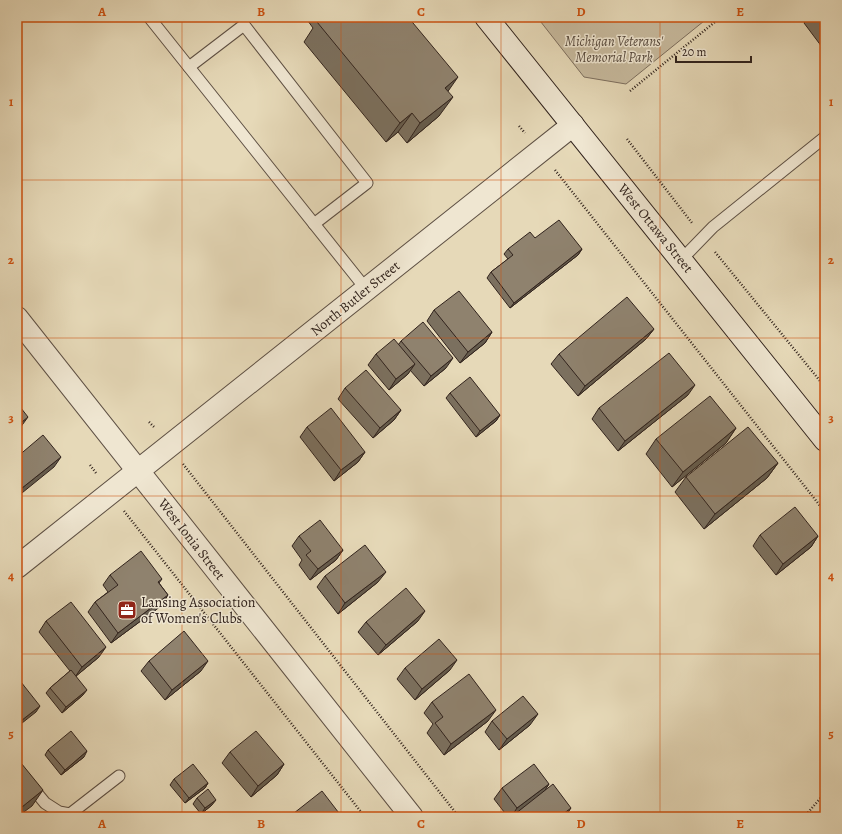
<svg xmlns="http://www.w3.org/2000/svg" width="842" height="834" viewBox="0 0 842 834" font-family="Alegreya,serif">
  <rect width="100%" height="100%" fill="#e6d9b8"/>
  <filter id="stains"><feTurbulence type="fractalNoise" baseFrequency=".005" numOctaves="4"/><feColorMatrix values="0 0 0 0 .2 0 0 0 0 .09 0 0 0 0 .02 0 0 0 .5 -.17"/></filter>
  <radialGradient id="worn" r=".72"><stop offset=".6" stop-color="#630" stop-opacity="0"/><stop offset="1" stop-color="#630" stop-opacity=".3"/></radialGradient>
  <polygon fill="#c7ba9e" stroke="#7c6e5e" points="537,17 709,17 626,84 584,77"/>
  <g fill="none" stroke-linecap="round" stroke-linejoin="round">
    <g stroke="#5e5044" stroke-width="13">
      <g id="service">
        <polyline points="149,17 366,289"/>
        <polyline points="189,67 244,25 367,183 314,224"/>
        <polyline points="681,260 713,227 825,137"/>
        <polyline points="17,769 45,803 59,812 70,814 119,776"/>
      </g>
    </g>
    <g stroke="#5e5044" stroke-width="24">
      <g id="minor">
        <polyline points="17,318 412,817"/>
        <polyline points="17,567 573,125"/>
      </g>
    </g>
    <g stroke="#31231d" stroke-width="24">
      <polyline id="secondary" points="486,17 825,440"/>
    </g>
    <g stroke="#31231d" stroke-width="2.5" stroke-dasharray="1 2" stroke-linecap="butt">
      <polyline points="630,91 721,17"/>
      <polyline points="519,126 525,133"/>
      <polyline points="627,139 692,223"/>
      <polyline points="555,170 825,512"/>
      <polyline points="715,252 825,387"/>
      <polyline points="149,422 154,427"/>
      <polyline points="183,464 459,817"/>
      <polyline points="90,465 96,473"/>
      <polyline points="124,511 365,817"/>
      <polyline points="804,817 825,793"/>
    </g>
    <use href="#service" stroke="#efe6d1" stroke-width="11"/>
    <use href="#minor" stroke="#efe6d1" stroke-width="22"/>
    <use href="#secondary" stroke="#efe6d1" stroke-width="22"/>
  </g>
  <g fill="#7b705f" stroke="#31231d">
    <polygon points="311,17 408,17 448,91 439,116 407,143 398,132 386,142 304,42 313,28 308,21"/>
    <polygon points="808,17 825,17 825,45 822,47 804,23"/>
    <polygon points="535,238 582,249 578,255 510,308 487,278 491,272 508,259 504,254 508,249"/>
    <polygon points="434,310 492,332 485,343 460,363 427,321"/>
    <polygon points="654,329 646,339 578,396 551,364 559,354"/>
    <polygon points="401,341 446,368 424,386 410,370 408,374 389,390 368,365 376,354 399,344"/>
    <polygon points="345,388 401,410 394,420 373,438 338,399"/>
    <polygon points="450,393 500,415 496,421 476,437 446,398"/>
    <polygon points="688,395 618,451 592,419 599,408"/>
    <polygon points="307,427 365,452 358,462 334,481 300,437"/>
    <polygon points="736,428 726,443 672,487 646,454 656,439"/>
    <polygon points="778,463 767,478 704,529 675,492 686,477"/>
    <polygon points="760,535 818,536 811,547 776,575 753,546"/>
    <polygon points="299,536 343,550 336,560 310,580 299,565 302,560 292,546"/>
    <polygon points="110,575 162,579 159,583 168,595 161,606 111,643 88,612 95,602 108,592 103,585"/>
    <polygon points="325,576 378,582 338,614 317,587"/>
    <polygon points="46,621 99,657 76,676 83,695 62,713 46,693 50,688 70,671 39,632"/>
    <polygon points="418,621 378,655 358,632 366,622"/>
    <polygon points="149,661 201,671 165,700 141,671"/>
    <polygon points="405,668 450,670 415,700 397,679"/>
    <polygon points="432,702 488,721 444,755 427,733 433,724 424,713"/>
    <polygon points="492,721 530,725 499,750 485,732"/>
    <polygon points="48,750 84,757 61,775 45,755"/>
    <polygon points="230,752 284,764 277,775 251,797 222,763"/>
    <polygon points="174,779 208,783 205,788 185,803 170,785"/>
    <polygon points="549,784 544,791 565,817 508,817 494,799 502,788"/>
    <polygon points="197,798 212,805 201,814 193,804"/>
  </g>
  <g fill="#645b4d" stroke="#31231d">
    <polygon points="458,77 444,97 445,88"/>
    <polygon points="453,97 439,116 407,143 420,123"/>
    <polygon points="412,113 398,132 386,142 400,123"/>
    <polygon points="582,249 578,255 510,308 514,303"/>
    <polygon points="654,329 646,339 578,396 585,386"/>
    <polygon points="492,332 485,343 460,363 468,352"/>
    <polygon points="453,358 446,368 424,386 431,376"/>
    <polygon points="415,364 408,374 389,390 396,379"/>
    <polygon points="695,385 688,395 618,451 625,441"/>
    <polygon points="401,410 394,420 373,438 380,428"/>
    <polygon points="500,415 496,421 476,437 480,431"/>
    <polygon points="28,417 20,428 17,430 17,426"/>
    <polygon points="736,428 726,443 672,487 683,472"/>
    <polygon points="365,452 358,462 334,481 341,470"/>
    <polygon points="61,457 54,467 17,497 17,492"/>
    <polygon points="778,463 767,478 704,529 715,514"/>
    <polygon points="818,536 811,547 776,575 783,564"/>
    <polygon points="343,550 336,560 310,580 318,569"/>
    <polygon points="386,572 378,582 338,614 345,603"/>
    <polygon points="168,595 161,606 111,643 118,633"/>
    <polygon points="425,611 418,621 378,655 386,645"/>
    <polygon points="106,647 99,657 75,677 82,667"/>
    <polygon points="457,660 450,670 415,700 422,689"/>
    <polygon points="208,661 201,671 165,700 172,690"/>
    <polygon points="87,690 83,695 62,713 66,707"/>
    <polygon points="40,706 36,712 17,727 17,724"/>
    <polygon points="496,710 488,721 444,755 451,744"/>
    <polygon points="538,714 530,725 499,750 507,739"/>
    <polygon points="87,751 84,757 61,775 65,770"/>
    <polygon points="284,764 277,775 251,797 258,786"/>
    <polygon points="208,783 205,788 185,803 189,798"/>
    <polygon points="549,784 542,795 515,814 512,817 511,817 517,808"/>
    <polygon points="43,790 32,806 17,817 17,811"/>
    <polygon points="216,800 212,805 201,814 205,808"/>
    <polygon points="571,808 565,817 559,817"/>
  </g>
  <g fill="#8f826e" stroke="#31231d">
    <polygon points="324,17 408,17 458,77 445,88 453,97 420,123 412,113 400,123 317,22"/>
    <polygon points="559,220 582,249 514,303 491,272 513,255 508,249 530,232 535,238"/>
    <polygon points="459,291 492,332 468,352 434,310"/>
    <polygon points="627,297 654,329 585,386 559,354"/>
    <polygon points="423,322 453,358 431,376 401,341"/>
    <polygon points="394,339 415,364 396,379 376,354"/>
    <polygon points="669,353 695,385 625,441 599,408"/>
    <polygon points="366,370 401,410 380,428 345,388"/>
    <polygon points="470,377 500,415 480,431 450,393"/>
    <polygon points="710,396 736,428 683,472 656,439"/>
    <polygon points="17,403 28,417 17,426"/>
    <polygon points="331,408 365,452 341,470 307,427"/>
    <polygon points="748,427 778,463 715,514 686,477"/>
    <polygon points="43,435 61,457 17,492 17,457"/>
    <polygon points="795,507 818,536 783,564 760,535"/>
    <polygon points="320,520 343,550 318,569 306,555 311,551 299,536"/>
    <polygon points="365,545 386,572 345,603 325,576"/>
    <polygon points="141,551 162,579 158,582 168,595 118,633 95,602 118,585 110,575"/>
    <polygon points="406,588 425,611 386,645 366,622"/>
    <polygon points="71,602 106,647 82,667 46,621"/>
    <polygon points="184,631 208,661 172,690 149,661"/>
    <polygon points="439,639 457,660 422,689 405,668"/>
    <polygon points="71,670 87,690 66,707 50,688"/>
    <polygon points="469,674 496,710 451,744 435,723 443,717 432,702"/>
    <polygon points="17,677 40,706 17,724"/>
    <polygon points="523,696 538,714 507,739 492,721"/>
    <polygon points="71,731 87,751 65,770 48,750"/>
    <polygon points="256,731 284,764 258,786 230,752"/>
    <polygon points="17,758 43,790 17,811"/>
    <polygon points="193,764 208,783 189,798 174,779"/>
    <polygon points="534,764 549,784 517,808 502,788"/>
    <polygon points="553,784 571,808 559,817 517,817 515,814"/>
    <polygon points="208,789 216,800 205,808 197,798"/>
    <polygon points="322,791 342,817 289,817"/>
  </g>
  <path fill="none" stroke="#cd510f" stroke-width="1" stroke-opacity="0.55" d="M182 17V817M341 17V817M501 17V817M660 17V817M17 180H825M17 338H825M17 496H825M17 654H825"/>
  <defs>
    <g id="office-square" transform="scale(1)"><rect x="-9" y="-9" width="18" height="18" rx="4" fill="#8f2418" stroke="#efe6d1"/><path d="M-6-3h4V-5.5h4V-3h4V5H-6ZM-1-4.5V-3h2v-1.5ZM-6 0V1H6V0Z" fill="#fff"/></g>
  </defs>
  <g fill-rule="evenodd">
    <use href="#office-square" x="127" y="610"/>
  </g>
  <g text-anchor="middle" stroke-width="3" stroke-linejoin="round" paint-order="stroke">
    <g font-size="14" font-style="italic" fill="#56493d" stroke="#efe6d1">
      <text x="614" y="46">Michigan Veterans'<tspan x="614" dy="16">Memorial Park</tspan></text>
    </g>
    <g font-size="14" fill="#31231d" stroke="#efe6d1">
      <text transform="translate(656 228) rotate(51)" y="5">West Ottawa Street</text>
      <text transform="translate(355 298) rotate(-39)" y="5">North Butler Street</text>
      <text transform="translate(192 539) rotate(52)" y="5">West Ionia Street</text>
    </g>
    <g font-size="14" fill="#31231d" stroke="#efe6d1" text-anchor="start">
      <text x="141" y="607">Lansing Association<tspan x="141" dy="16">of Women's Clubs</tspan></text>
    </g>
  </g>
  <rect width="842" height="834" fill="none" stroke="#e6d9b8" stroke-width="44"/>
  <path d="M676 56v6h75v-6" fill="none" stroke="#31231d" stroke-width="2"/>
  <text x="682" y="56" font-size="12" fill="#31231d" stroke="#efe6d1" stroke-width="3" paint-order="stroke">20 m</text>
  <rect x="22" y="22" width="798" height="790" fill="none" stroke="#cd510f" stroke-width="1.5"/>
  <g font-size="13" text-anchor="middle" font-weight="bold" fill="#cd510f">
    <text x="102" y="16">A</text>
    <text x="261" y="16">B</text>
    <text x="421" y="16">C</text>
    <text x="581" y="16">D</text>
    <text x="740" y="16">E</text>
    <text x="11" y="106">1</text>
    <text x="831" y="106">1</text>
    <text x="11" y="264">2</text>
    <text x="831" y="264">2</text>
    <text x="11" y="422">3</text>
    <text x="831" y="422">3</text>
    <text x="11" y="580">4</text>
    <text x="831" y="580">4</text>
    <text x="11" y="738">5</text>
    <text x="831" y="738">5</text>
    <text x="102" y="828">A</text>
    <text x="261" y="828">B</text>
    <text x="421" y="828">C</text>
    <text x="581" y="828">D</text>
    <text x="740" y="828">E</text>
  </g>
  <rect width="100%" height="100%" filter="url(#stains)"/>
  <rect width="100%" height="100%" fill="url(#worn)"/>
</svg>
